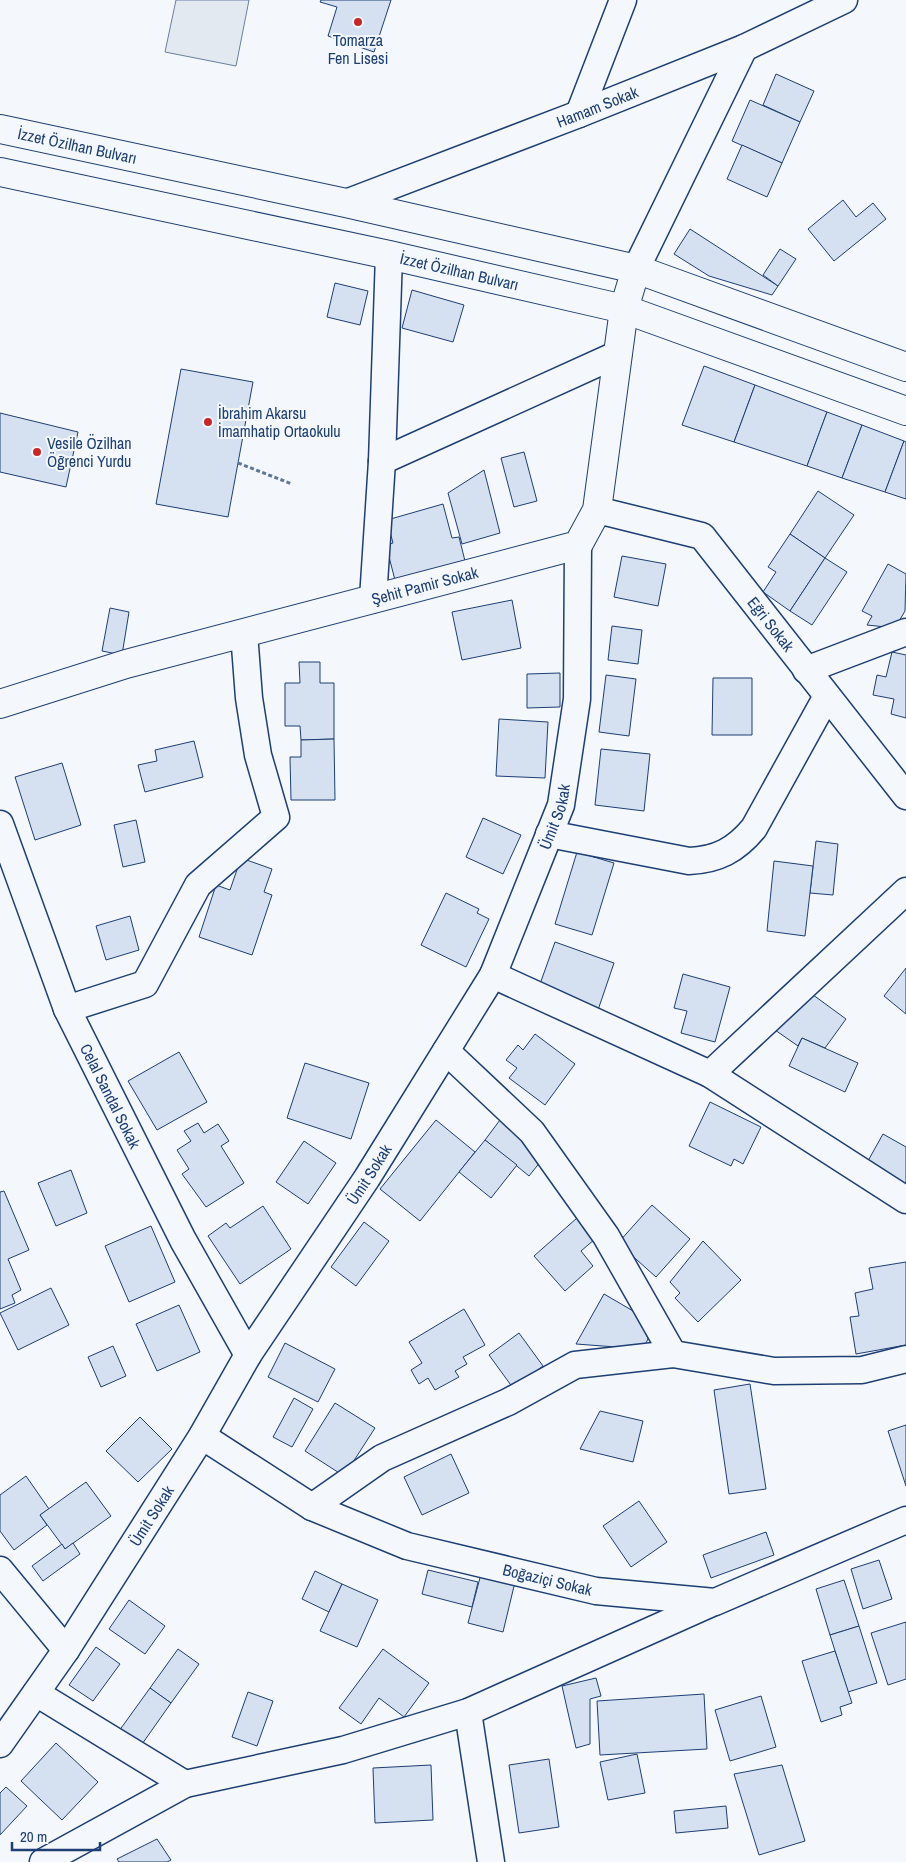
<svg xmlns="http://www.w3.org/2000/svg" width="906" height="1862" viewBox="0 0 906 1862" font-family="'Archivo Narrow',sans-serif">
  <rect width="100%" height="100%" fill="#f4f7fb"/>
  <polygon fill="#e3e9f0" stroke="#687fa3" points="176,0 249,0 236,66 165,52"/>
  <g fill="#d5e0f0" stroke="#1d3f73">
    <polygon points="321,0 391,0 374,52 328,36 337,7 320,2"/>
    <polygon points="776,74 814,91 800,122 763,105"/>
    <polygon points="750,100 800,122 782,163 732,141"/>
    <polygon points="742,145 782,163 767,197 727,179"/>
    <polygon points="843,200 856,217 873,203 886,219 834,261 808,229"/>
    <polygon points="690,229 778,286 772,295 709,276 674,254"/>
    <polygon points="780,249 796,259 778,286 763,275"/>
    <polygon points="335,283 368,291 360,325 327,317"/>
    <polygon points="412,290 464,305 453,342 402,328"/>
    <polygon points="704,366 755,385 734,442 682,425"/>
    <polygon points="181,369 253,382 228,517 156,504"/>
    <polygon points="755,385 827,412 807,466 734,442"/>
    <polygon points="827,412 862,425 842,478 807,466"/>
    <polygon points="0,413 78,432 66,487 0,472"/>
    <polygon points="862,425 904,441 885,492 842,478"/>
    <polygon points="904,441 906,442 906,499 885,492"/>
    <polygon points="524,452 537,501 514,507 501,458"/>
    <polygon points="484,470 500,533 462,544 448,493"/>
    <polygon points="818,491 854,515 825,558 790,534"/>
    <polygon points="443,504 452,538 459,537 467,569 397,588 386,545 393,543 387,520"/>
    <polygon points="790,534 825,558 790,611 763,592 776,572 768,567"/>
    <polygon points="622,556 666,564 658,606 614,597"/>
    <polygon points="825,558 847,572 812,625 790,611"/>
    <polygon points="888,564 906,574 905,611 895,628 867,625 872,616 862,611"/>
    <polygon points="512,600 521,648 462,660 452,612"/>
    <polygon points="110,608 129,612 122,655 102,651"/>
    <polygon points="612,626 642,630 638,664 608,660"/>
    <polygon points="892,652 906,655 906,718 891,714 894,699 873,695 877,675 886,677"/>
    <polygon points="299,662 320,662 320,683 334,683 334,739 301,740 300,726 285,726 285,683 300,683"/>
    <polygon points="560,673 560,707 527,708 527,674"/>
    <polygon points="606,675 636,679 629,736 599,732"/>
    <polygon points="713,678 752,678 752,735 712,735"/>
    <polygon points="499,719 548,722 545,778 496,776"/>
    <polygon points="334,739 335,800 291,800 290,757 301,757 301,740"/>
    <polygon points="194,741 203,777 145,792 138,765 157,761 155,750"/>
    <polygon points="601,749 650,754 644,811 595,805"/>
    <polygon points="62,763 81,825 35,840 15,777"/>
    <polygon points="483,818 521,835 503,874 466,857"/>
    <polygon points="136,820 145,862 123,867 114,825"/>
    <polygon points="816,841 838,844 833,895 810,893"/>
    <polygon points="577,852 614,863 592,935 555,924"/>
    <polygon points="241,858 272,869 264,892 272,895 252,955 199,937 216,885 230,890"/>
    <polygon points="774,861 813,866 805,936 767,931"/>
    <polygon points="446,893 479,909 477,913 489,919 466,967 421,945"/>
    <polygon points="130,916 139,950 106,960 96,926"/>
    <polygon points="555,942 614,963 597,1013 560,1001 563,992 540,984"/>
    <polygon points="906,968 906,1014 884,996"/>
    <polygon points="683,974 730,987 715,1042 681,1033 687,1011 674,1008"/>
    <polygon points="805,989 846,1019 825,1048 802,1038 798,1046 775,1030"/>
    <polygon points="535,1034 575,1064 545,1105 509,1078 517,1068 506,1060 518,1045 523,1050"/>
    <polygon points="802,1038 858,1063 845,1092 789,1066"/>
    <polygon points="179,1052 207,1102 157,1130 128,1081"/>
    <polygon points="305,1063 369,1083 351,1139 287,1118"/>
    <polygon points="710,1102 761,1127 743,1164 734,1159 731,1166 689,1146"/>
    <polygon points="436,1120 475,1152 420,1221 380,1189"/>
    <polygon points="500,1120 545,1156 529,1176 485,1140"/>
    <polygon points="198,1123 204,1133 218,1124 229,1141 221,1146 244,1183 206,1207 182,1174 189,1169 177,1150 191,1141 184,1131"/>
    <polygon points="883,1134 906,1147 906,1193 864,1168"/>
    <polygon points="485,1140 517,1165 491,1198 459,1172"/>
    <polygon points="304,1141 336,1163 308,1204 276,1182"/>
    <polygon points="71,1170 87,1213 56,1226 38,1183"/>
    <polygon points="4,1191 29,1250 8,1259 21,1290 12,1295 15,1303 0,1309 0,1192"/>
    <polygon points="652,1205 690,1239 656,1277 618,1243"/>
    <polygon points="263,1206 291,1249 240,1284 208,1236 226,1223 230,1228"/>
    <polygon points="577,1218 595,1239 581,1251 593,1266 565,1291 534,1256"/>
    <polygon points="364,1222 389,1241 356,1286 331,1267"/>
    <polygon points="151,1226 175,1282 129,1302 105,1246"/>
    <polygon points="703,1241 741,1280 698,1322 675,1298 680,1293 670,1282"/>
    <polygon points="906,1262 906,1345 856,1354 850,1317 859,1316 855,1293 873,1289 869,1268"/>
    <polygon points="51,1288 69,1325 18,1350 0,1313"/>
    <polygon points="604,1294 640,1315 648,1339 643,1349 576,1344"/>
    <polygon points="179,1305 200,1352 157,1371 136,1324"/>
    <polygon points="464,1309 485,1345 463,1357 467,1364 455,1371 459,1377 435,1390 428,1378 419,1384 411,1370 422,1363 409,1342"/>
    <polygon points="519,1333 543,1366 513,1388 489,1355"/>
    <polygon points="285,1343 335,1369 318,1402 268,1377"/>
    <polygon points="113,1346 126,1376 101,1387 88,1357"/>
    <polygon points="750,1384 766,1489 729,1494 714,1390"/>
    <polygon points="294,1398 313,1409 292,1447 273,1437"/>
    <polygon points="335,1403 375,1428 344,1476 305,1451"/>
    <polygon points="600,1411 643,1421 633,1462 580,1449"/>
    <polygon points="140,1417 172,1449 138,1482 106,1451"/>
    <polygon points="906,1425 906,1486 888,1431"/>
    <polygon points="451,1454 469,1493 422,1515 404,1477"/>
    <polygon points="26,1476 49,1509 40,1515 47,1525 14,1550 0,1531 0,1495"/>
    <polygon points="86,1482 111,1516 65,1549 40,1515"/>
    <polygon points="639,1501 667,1542 631,1567 603,1526"/>
    <polygon points="766,1532 774,1555 711,1578 703,1555"/>
    <polygon points="73,1543 80,1554 43,1581 32,1566 62,1544 65,1549"/>
    <polygon points="879,1560 892,1599 863,1609 851,1569"/>
    <polygon points="428,1570 478,1582 472,1607 422,1594"/>
    <polygon points="315,1571 342,1584 329,1612 302,1599"/>
    <polygon points="481,1574 515,1582 503,1632 468,1623"/>
    <polygon points="844,1580 859,1626 830,1635 816,1589"/>
    <polygon points="342,1584 378,1600 357,1647 320,1631"/>
    <polygon points="129,1600 165,1626 145,1654 109,1629"/>
    <polygon points="906,1622 906,1679 888,1685 871,1633"/>
    <polygon points="859,1626 877,1683 848,1692 830,1635"/>
    <polygon points="96,1647 120,1664 93,1701 69,1685"/>
    <polygon points="178,1649 199,1664 171,1703 150,1688"/>
    <polygon points="383,1649 429,1683 404,1717 379,1698 361,1724 339,1708"/>
    <polygon points="835,1651 852,1703 840,1707 842,1715 821,1722 802,1661"/>
    <polygon points="596,1678 601,1696 590,1699 590,1744 576,1748 562,1686"/>
    <polygon points="150,1688 171,1703 140,1747 119,1731"/>
    <polygon points="248,1692 273,1701 257,1746 232,1737"/>
    <polygon points="704,1694 707,1749 600,1755 597,1701"/>
    <polygon points="761,1696 776,1747 730,1761 715,1710"/>
    <polygon points="56,1743 98,1782 62,1820 21,1781"/>
    <polygon points="637,1754 645,1793 608,1800 600,1762"/>
    <polygon points="549,1759 559,1827 519,1833 509,1765"/>
    <polygon points="431,1765 433,1820 375,1823 373,1768"/>
    <polygon points="782,1765 805,1841 759,1855 734,1774"/>
    <polygon points="6,1787 27,1806 0,1835 0,1793"/>
    <polygon points="726,1806 728,1828 676,1833 674,1811"/>
    <polygon points="157,1839 171,1860 167,1862 119,1862 117,1859"/>
  </g>
  <g fill="none" stroke-linecap="round" stroke-linejoin="round">
    <g stroke="#1d3f73" stroke-width="29">
      <g id="minor">
        <polyline points="579,114 623,0"/>
        <path id="s1" d="M346 203 579 114 744 48 844 0"/>
        <polyline points="636,269 744,48"/>
        <polyline points="382,461 618,354"/>
        <path id="s2" d="M597 510 702 536 906 796"/>
        <polyline points="373,599 382,461 389,255"/>
        <polyline points="806,670 906,632"/>
        <path id="s3" d="M0 824 67 1009 183 1240 248 1355"/>
        <path d="M549 834 689 861C717 860 736 850 754 828L827 696"/>
        <polyline points="493,975 710,1074 906,1200"/>
        <polyline points="67,1009 145,984 198,885 276,817 258,755 249,698 244,633"/>
        <polyline points="446,1051 532,1132 606,1236 673,1354"/>
        <polyline points="710,1074 906,891"/>
        <path id="s4" d="M202 1436 312 1507 407 1546 596 1591 715 1602 906 1520"/>
        <polyline points="312,1507 382,1458 508,1402 575,1365 673,1354 774,1371 862,1370 906,1359"/>
        <polyline points="0,1570 66,1650"/>
        <polyline points="36,1693 185,1784"/>
        <polyline points="468,1712 491,1862"/>
        <path id="s5" d="M0 1744 66 1650 202 1436 248 1355 367 1178 493 975 561 805 577 699 578 545"/>
        <polyline points="43,1862 185,1784 343,1750 468,1712 712,1603"/>
      </g>
    </g>
    <g stroke="#1d3f73" stroke-width="30">
      <g id="tertiary">
        <path id="s6" d="M0 704 126 664 578 545 597 510 624 309 636 269"/>
      </g>
    </g>
    <g stroke="#1d3f73" stroke-width="30">
      <g id="secondary">
        <path id="s7" d="M0 129 346 203 636 269 906 367"/>
        <path id="s8" d="M0 172 389 255 624 309 906 411"/>
      </g>
    </g>
    <polyline stroke="#5e769c" stroke-width="3" stroke-dasharray="4 2.5" stroke-linecap="butt" points="238,463 292,484"/>
    <use href="#minor" stroke="#f4f7fb" stroke-width="26"/>
    <use href="#tertiary" stroke="#f4f7fb" stroke-width="28"/>
    <use href="#secondary" stroke="#f4f7fb" stroke-width="28"/>
  </g>
  <g fill="#c62828" stroke="#f4f7fb" stroke-width="2">
    <circle cx="358" cy="22" r="5"/>
    <circle cx="208" cy="422" r="5"/>
    <circle cx="37" cy="452" r="5"/>
  </g>
  <g text-anchor="middle" stroke-width="4" stroke-linejoin="round" paint-order="stroke">
    <g font-size="16" fill="#1d3f73" stroke="#f4f7fb" text-anchor="start">
      <text x="358" y="46" text-anchor="middle">Tomarza<tspan x="358" dy="18">Fen Lisesi</tspan></text>
      <text x="218" y="419">İbrahim Akarsu<tspan x="218" dy="18">İmamhatip Ortaokulu</tspan></text>
      <text x="47" y="449">Vesile Özilhan<tspan x="47" dy="18">Öğrenci Yurdu</tspan></text>
    </g>
    <g font-size="16" fill="#1d3f73" stroke="#f4f7fb">
      <text dy="6" stroke="none"><textPath href="#s1" startOffset="269">Hamam Sokak</textPath></text>
      <text dy="6" stroke="none"><textPath href="#s7" startOffset="79">İzzet Özilhan Bulvarı</textPath></text>
      <text dy="6" stroke="none"><textPath href="#s8" startOffset="470">İzzet Özilhan Bulvarı</textPath></text>
      <text dy="6" stroke="none"><textPath href="#s6" startOffset="441">Şehit Pamir Sokak</textPath></text>
      <text dy="6" stroke="none"><textPath href="#s2" startOffset="220">Eğri Sokak</textPath></text>
      <text dy="6" stroke="none"><textPath href="#s5" startOffset="1084">Ümit Sokak</textPath></text>
      <text dy="6" stroke="none"><textPath href="#s3" startOffset="294">Celal Sandal Sokak</textPath></text>
      <text dy="6" stroke="none"><textPath href="#s5" startOffset="679">Ümit Sokak</textPath></text>
      <text dy="6" stroke="none"><textPath href="#s5" startOffset="274">Ümit Sokak</textPath></text>
      <text dy="6" stroke="none"><textPath href="#s4" startOffset="378">Boğaziçi Sokak</textPath></text>
    </g>
  </g>
  <path d="M12 1842v8h88v-8" fill="none" stroke="#1d3f73" stroke-width="2.5"/>
  <text x="20" y="1842" font-size="15" fill="#1d3f73" stroke="#f4f7fb" stroke-width="4" paint-order="stroke">20 m</text>
</svg>
